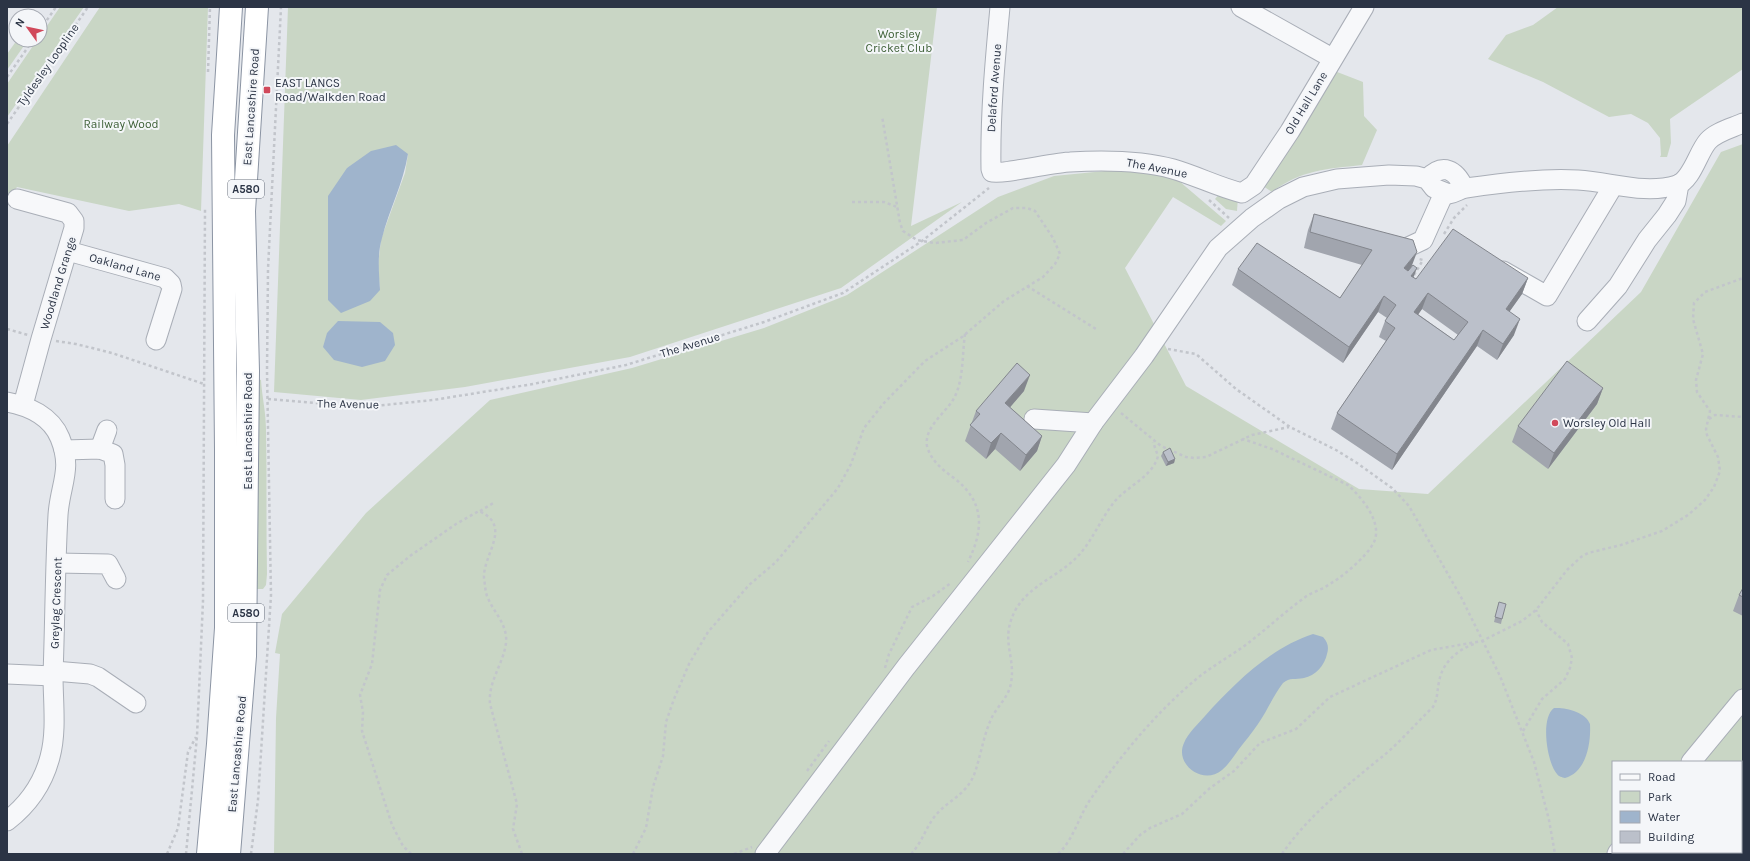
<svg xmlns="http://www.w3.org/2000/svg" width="1750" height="861" viewBox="0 0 1750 861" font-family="Karla,sans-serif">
  <rect width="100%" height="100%" fill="#e4e7ec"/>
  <g fill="#c9d6c5" fill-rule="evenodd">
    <polygon points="60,7 84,7 7,117 7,84 37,40 40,40 40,36"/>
    <polygon points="100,7 208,7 201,211 179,204 129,211 17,187 7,201 7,146"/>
    <path d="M288 7H937L911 226 962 202 841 288 630 357 465 387 361 400 274 392ZM408 154 405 173 381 239 378 266 380 290 347 168Z"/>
    <polygon points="1558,7 1743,7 1743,69 1670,119 1671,143 1667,157 1660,157 1661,155 1660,138 1648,123 1631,114 1609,117 1543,82 1488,59 1506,35 1533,25"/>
    <polygon points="17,40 28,40 7,70 7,54"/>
    <path d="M1332 70 1363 82 1364 116 1377 130 1362 165C1326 169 1301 170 1272 192L1260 184Z"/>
    <path d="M1743 144V854H274L276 718 280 654 275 653 282 614 366 513 490 400 632 368 764 328 847 295 998 197 1054 176 1115 170 1172 175 1226 221 1221 226 1173 197 1125 268 1186 386 1359 489 1428 494 1641 292 1721 152ZM1613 762H1741V852H1613Z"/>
    <polygon points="1221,192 1238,197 1237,211 1226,209 1215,199"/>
    <path d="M258 379 261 380C262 397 266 412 266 430 267 478 266 526 267 574L266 585 263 589H257L254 586Z"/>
  </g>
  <g fill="#9fb4cc">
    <path d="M396 145 408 154C403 184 389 210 382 238 377 255 379 273 380 290L370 301 341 313 328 300V196L347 168 371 151Z"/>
    <polygon points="338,321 380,322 393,333 395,345 385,361 362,367 334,360 323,347 327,333"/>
    <path d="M1313 634 1323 637C1328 642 1329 648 1327 654 1325 665 1315 676 1304 678 1295 680 1290 677 1283 683 1273 696 1267 711 1258 724 1252 733 1245 741 1239 749 1234 756 1229 764 1222 770 1203 786 1174 764 1184 743 1188 733 1198 724 1205 716 1234 684 1270 648 1313 634Z"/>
    <path d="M1554 708C1565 707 1586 712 1590 724 1591 742 1587 772 1565 778 1562 777 1559 777 1557 774 1547 763 1540 718 1554 708Z"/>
  </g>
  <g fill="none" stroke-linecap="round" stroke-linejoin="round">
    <g stroke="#a9aeb7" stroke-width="21">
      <g id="minor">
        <path d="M1000 7C995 61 990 115 991 169L992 172C999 175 1057 162 1070 162 1104 160 1140 160 1173 169 1197 176 1218 187 1242 193L1254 185 1290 131 1364 7"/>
        <polyline points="1241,7 1332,58"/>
        <path d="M1427 179C1443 162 1456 170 1464 188"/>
        <polyline points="17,199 68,213 74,221 74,228 41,339 23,405"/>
        <polyline points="1400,249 1406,248 1423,240 1444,193"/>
        <polyline points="68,251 165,278 171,284 172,289 156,340"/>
        <polyline points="1503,271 1547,296 1613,186"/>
        <polyline points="1587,321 1618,286 1647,240 1667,215 1676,201 1679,184"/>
        <path d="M7 402C28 406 51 416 60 438 73 470 60 484 58 515 55 568 55 622 53 675 53 702 57 731 50 757 43 784 29 804 7 821"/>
        <path d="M1034 419 1093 423 1144 356 1218 248 1252 218 1279 199 1303 187 1337 179 1389 175 1416 176 1427 179 1434 188 1449 194C1455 193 1460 189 1466 188 1502 183 1541 178 1578 180 1612 182 1644 195 1677 185 1692 180 1698 152 1708 141 1716 132 1732 128 1743 123"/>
        <polyline points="100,449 107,430"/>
        <polyline points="64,450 100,449 113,454 115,465 115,499"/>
        <polyline points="57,563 108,564 116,579"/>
        <polyline points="54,671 90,674 98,677 136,703"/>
        <polyline points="7,674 53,676"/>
        <polyline points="1691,762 1743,699"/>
        <polyline points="765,854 906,667 1066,465 1093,423"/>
        <polyline points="1617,854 1618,852"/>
      </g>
    </g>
    <g stroke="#8b94a3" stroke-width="24">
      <g id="highway">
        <polyline points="208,854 218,744 226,628 226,449 223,135 231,7"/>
        <polyline points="229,854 245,656 248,371 244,211 257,7"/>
      </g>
    </g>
    <g stroke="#c2c5cb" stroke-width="2.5" stroke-dasharray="3 3" stroke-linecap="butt">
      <polyline points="40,30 56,7"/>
      <polyline points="208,72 210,7"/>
      <polyline points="7,77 33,40"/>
      <polyline points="7,124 88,7"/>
      <polyline points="1209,200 1229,218"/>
      <polyline points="852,202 884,202 897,207"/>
      <polyline points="1444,234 1454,218 1467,205"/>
      <polyline points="1414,275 1423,260 1419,259"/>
      <polyline points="1027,286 1096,329"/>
      <polyline points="7,329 28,335"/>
      <path d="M965 334C962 355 964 381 953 400 944 414 924 428 927 446 931 461 943 470 954 478 985 502 984 529 968 562"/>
      <polyline points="56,341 76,344 112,353 204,384"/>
      <polyline points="1168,349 1196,354 1236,389 1290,427 1336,450 1357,463 1392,488 1409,506 1461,597 1500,676 1534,762 1549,820 1555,854"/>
      <polyline points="268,399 365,407 433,400 533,384 626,365 764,322 843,293 922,241 989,188"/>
      <polyline points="1121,413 1161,446 1186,457 1194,458 1206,457 1252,435 1289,427"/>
      <polyline points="1709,419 1715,415 1743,417"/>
      <polyline points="480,511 495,502"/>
      <polyline points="885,668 889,654 912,607 933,596 951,583"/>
      <polyline points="1523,731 1542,699 1565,679 1570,668 1572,658 1568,644 1542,622 1536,610"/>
      <polyline points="807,771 829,741"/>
      <polyline points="167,854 178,828 188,752 196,737"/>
      <polyline points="186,854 197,736 203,601 205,209"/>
      <polyline points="251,854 258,800 271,595 267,371 268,269 281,7"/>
      <path d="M411 854 403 846 392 825 362 731 363 712 360 695 372 664 380 590 387 575 410 556 456 524 479 511C513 526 483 554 484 578 485 584 485 590 487 596 493 612 508 624 506 643 503 665 488 681 490 704L517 804 513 829 522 854"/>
      <polyline points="633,854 646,828 653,787 663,756 666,722 674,699 689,664 708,632 749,585 776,562 838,488 851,464 864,428 884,403 925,361 962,337 1004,301 1043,277 1055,264 1060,254 1053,238 1035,211 1027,208 1013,208 986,223 963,240 935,243 917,240 903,231 900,223 882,116"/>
      <polyline points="734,854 752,847"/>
      <path d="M911 854C923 841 925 829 935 816 948 800 965 796 974 775 981 756 983 736 992 717 998 706 1009 696 1011 683 1016 655 999 640 1016 609 1030 585 1059 576 1078 556 1093 540 1101 518 1115 501 1128 486 1153 476 1158 456L1153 442"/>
      <path d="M1058 854C1074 839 1078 818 1090 800 1121 755 1157 711 1200 676 1217 663 1236 653 1252 640 1270 626 1286 611 1304 598 1310 593 1318 591 1325 587 1341 578 1366 558 1374 542 1383 522 1361 497 1348 485L1272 449 1243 439"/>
      <polyline points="1123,854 1140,835 1150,828 1182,814 1210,788 1234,771 1260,743 1296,729 1330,697 1431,650 1482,641 1522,621 1536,610 1567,570 1581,557 1588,553 1621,545 1662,531 1688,515 1705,500 1714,487 1720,471 1718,457 1707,435 1706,429 1710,411 1697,392 1696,380 1703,354 1693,319 1694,303 1705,292 1743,278"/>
      <path d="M1282 854C1308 816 1343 789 1378 760 1398 745 1415 724 1433 707 1438 698 1437 691 1439 682 1442 663 1457 650 1474 644"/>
    </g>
    <use href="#minor" stroke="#f7f8fa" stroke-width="19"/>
    <use href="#highway" stroke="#fff" stroke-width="22"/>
  </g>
  <g fill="#a1a5ae" fill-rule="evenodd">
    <path d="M1314 214 1411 268 1413 277 1416 279 1528 278 1522 294 1509 312 1514 335 1497 360 1477 346 1392 470 1331 429 1337 413 1386 341 1379 337 1385 321 1387 318 1378 312 1343 363 1232 285 1238 269 1340 298 1362 265 1304 248 1308 230ZM1422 309 1458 335 1454 340 1418 314Z"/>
    <polygon points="1603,388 1597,404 1548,469 1512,442 1518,426"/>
    <polygon points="1024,391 1010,407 1042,436 1037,451 1020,471 995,449 986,459 965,441 976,411"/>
    <polygon points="1163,452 1175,459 1174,463 1166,466 1161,456"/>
    <polygon points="1743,588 1743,616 1733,611 1739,595"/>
    <polygon points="1499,602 1502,619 1501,624 1494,622"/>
  </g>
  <g fill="#83868d">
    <polygon points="1417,252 1411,268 1399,284 1404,268"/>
    <polygon points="1417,268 1411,284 1411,276"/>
    <polygon points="1528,278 1522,294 1500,325 1506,309"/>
    <polygon points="1428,293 1422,309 1409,328 1414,312"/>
    <polygon points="1384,296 1378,312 1343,363 1349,347"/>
    <polygon points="1520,319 1514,335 1497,360 1503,344"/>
    <polygon points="1483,330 1477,346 1392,470 1397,454"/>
    <polygon points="1030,375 1024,391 1000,419 1005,403"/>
    <polygon points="1603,388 1597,404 1548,469 1554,453"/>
    <polygon points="1001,433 995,449 986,459 991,443"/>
    <polygon points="1042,436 1037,451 1020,471 1026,455"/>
    <polygon points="1175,459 1174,463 1166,466 1168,462"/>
  </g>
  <g fill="#bbc0ca" stroke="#83868d" fill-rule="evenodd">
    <path d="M1314 214 1413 240 1417 252 1404 268 1408 271 1413 265 1417 268 1411 276 1416 279 1453 229 1528 278 1506 309 1520 319 1503 344 1483 330 1397 454 1337 413 1395 328 1385 321 1396 305 1384 296 1349 347 1238 269 1257 243 1340 298 1372 250 1310 232ZM1428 293 1468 322 1454 340 1414 312Z"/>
    <polygon points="1567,361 1603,388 1554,453 1518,426"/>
    <polygon points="1017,363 1030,375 1005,403 1042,436 1026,455 1001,433 991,443 970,425 980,414 976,411"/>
    <polygon points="1170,448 1175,459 1168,462 1163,452"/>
    <polygon points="1743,588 1743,597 1739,595"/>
    <polygon points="1499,602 1506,604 1502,619 1495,617"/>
    <polygon points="1647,852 1662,852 1660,854 1650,854"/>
  </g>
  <g fill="#d1495b" stroke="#f4f6f9" stroke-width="1.5">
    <rect x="263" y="86" width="8" height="8" rx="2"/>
    <circle cx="1555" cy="423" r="4"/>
  </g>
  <g text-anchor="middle" stroke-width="4" stroke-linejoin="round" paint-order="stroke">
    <g fill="#f4f6f9" stroke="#676e7b" stroke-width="1">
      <rect x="228" y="180" width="36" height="18" rx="3"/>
      <rect x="228" y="604" width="36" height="18" rx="3"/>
    </g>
    <g font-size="11" font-weight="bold" fill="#2b3445">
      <text x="246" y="193">A580</text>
      <text x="246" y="617">A580</text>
    </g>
    <g font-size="12" fill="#3f6138" stroke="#f4f6f9">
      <text x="899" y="38">Worsley<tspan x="899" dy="14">Cricket Club</tspan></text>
      <text x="121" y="128">Railway Wood</text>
    </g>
    <g font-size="12" fill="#2b3445" stroke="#f4f6f9">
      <text transform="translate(48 65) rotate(-55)" y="4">Tyldesley Loopline</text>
      <text transform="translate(994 88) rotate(-86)" y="4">Delaford Avenue</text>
      <text transform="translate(1306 103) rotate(-59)" y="4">Old Hall Lane</text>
      <text transform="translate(251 107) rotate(-86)" y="4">East Lancashire Road</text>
      <text transform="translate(1157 168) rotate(11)" y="4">The Avenue</text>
      <text transform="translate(125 267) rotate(16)" y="4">Oakland Lane</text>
      <text transform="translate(58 283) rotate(-73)" y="4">Woodland Grange</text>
      <text transform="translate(690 345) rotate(-17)" y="4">The Avenue</text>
      <text transform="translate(348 404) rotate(1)" y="4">The Avenue</text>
      <text transform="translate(248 431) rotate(-90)" y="4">East Lancashire Road</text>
      <text transform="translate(56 603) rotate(-88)" y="4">Greylag Crescent</text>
      <text transform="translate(237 754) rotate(-85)" y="4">East Lancashire Road</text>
    </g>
    <g font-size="12" fill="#2b3445" stroke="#f4f6f9" text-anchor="start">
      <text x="275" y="87">EAST LANCS<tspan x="275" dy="14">Road/Walkden Road</tspan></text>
      <text x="1563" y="427">Worsley Old Hall</text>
    </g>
  </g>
  <rect width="1750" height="861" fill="none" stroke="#2b3445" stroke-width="16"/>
  <rect x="1612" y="761" width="130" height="92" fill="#f4f6f9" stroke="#a4a8b1"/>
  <rect x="1620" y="774" width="20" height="6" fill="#f7f8fa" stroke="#a4a8b1"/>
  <text x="1648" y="781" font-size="12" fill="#2b3445">Road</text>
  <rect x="1620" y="791" width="20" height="12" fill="#c9d6c5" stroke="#a4a8b1"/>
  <text x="1648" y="801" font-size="12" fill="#2b3445">Park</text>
  <rect x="1620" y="811" width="20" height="12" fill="#9fb4cc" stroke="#a4a8b1"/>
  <text x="1648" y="821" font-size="12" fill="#2b3445">Water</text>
  <rect x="1620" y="831" width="20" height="12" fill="#bbc0ca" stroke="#a4a8b1"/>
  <text x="1648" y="841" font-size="12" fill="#2b3445">Building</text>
  <g transform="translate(28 28) rotate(303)"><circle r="19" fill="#f4f6f9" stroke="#a4a8b1"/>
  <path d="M0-3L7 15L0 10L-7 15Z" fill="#d1495b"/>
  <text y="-6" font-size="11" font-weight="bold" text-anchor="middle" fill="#2b3445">N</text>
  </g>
</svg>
